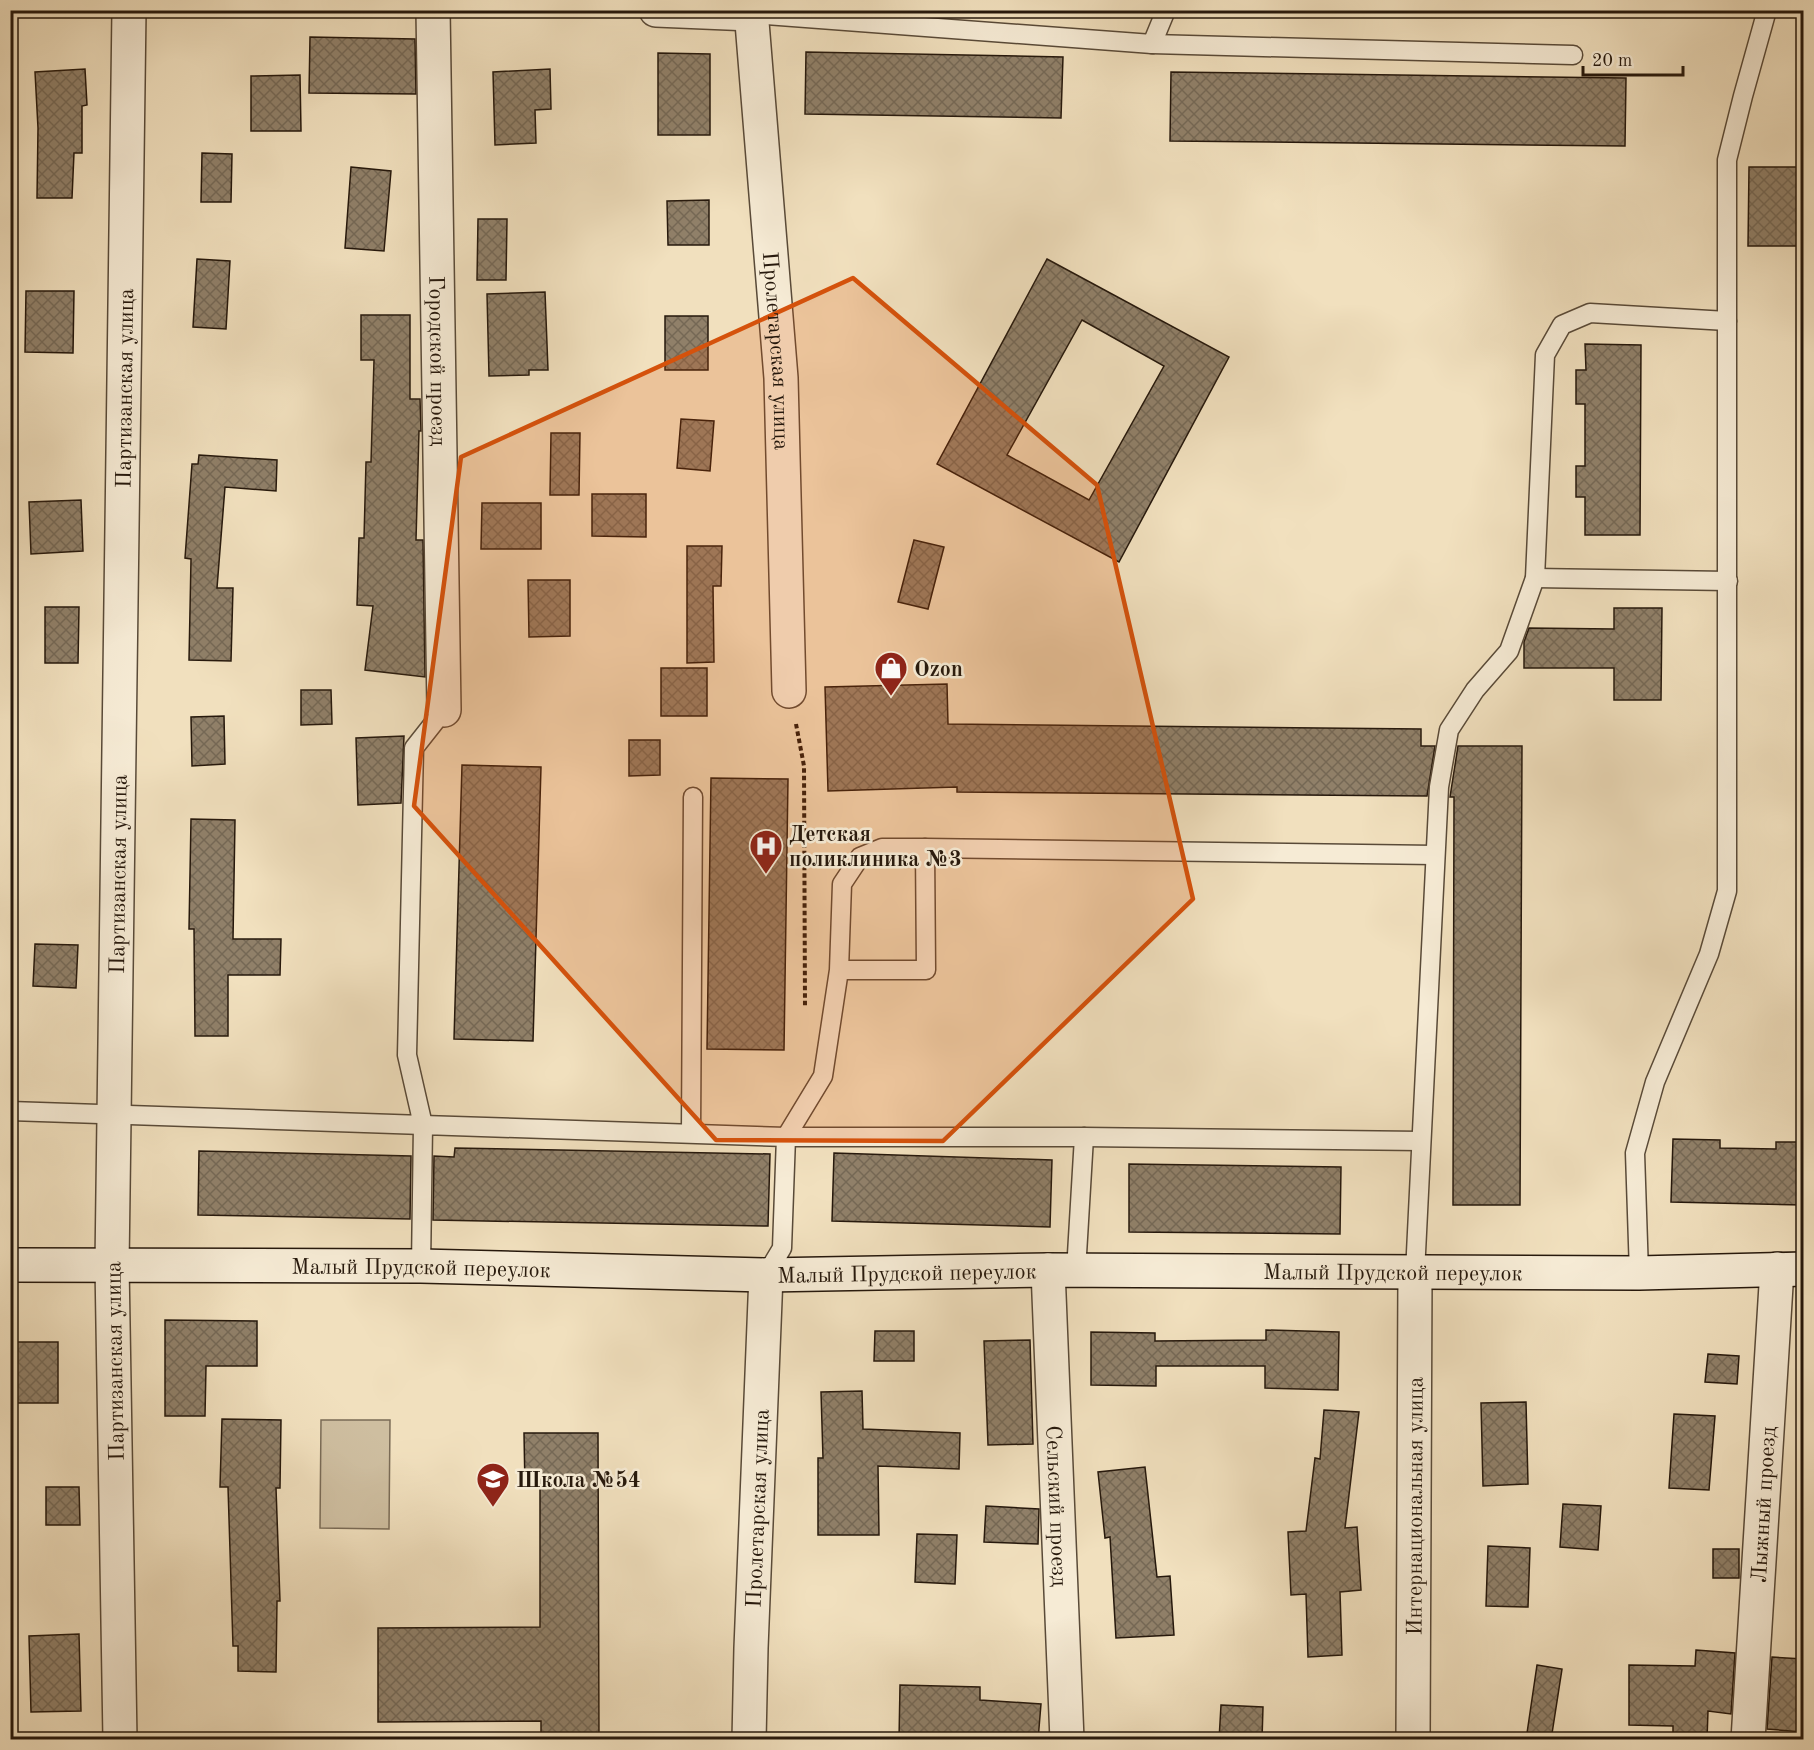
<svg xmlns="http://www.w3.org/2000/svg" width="1814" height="1750" viewBox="0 0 1814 1750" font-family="'Old Standard TT',serif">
  <defs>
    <pattern id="building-cross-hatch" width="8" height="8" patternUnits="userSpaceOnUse" patternTransform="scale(1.5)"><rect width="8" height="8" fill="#908069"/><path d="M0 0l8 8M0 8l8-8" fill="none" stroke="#756855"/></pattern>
  </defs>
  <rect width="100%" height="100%" fill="#f1e0be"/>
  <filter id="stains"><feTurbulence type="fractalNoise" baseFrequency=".00333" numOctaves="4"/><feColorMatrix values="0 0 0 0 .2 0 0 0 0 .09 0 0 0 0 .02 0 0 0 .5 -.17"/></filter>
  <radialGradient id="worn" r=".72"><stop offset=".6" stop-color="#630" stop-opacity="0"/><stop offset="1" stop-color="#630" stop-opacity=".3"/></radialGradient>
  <polygon fill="#cebea0" stroke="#7a6b56" stroke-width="1.5" points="321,1420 390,1420 389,1529 320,1528"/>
  <g fill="url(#building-cross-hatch)" stroke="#26180c" stroke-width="1.5" fill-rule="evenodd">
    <polygon points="310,37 415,39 416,94 309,93"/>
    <polygon points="806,52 1063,57 1061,118 805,114"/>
    <polygon points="658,53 710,54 710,135 658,135"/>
    <polygon points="85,69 87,105 82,106 82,153 74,153 72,198 37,198 38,128 35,72"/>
    <polygon points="550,69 551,109 535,110 536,143 495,145 493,72"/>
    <polygon points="1171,72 1626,78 1625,146 1170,141"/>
    <polygon points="300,75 301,131 251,131 251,76"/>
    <polygon points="202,153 232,154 231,202 201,202"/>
    <polygon points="351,167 391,171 384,251 345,248"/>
    <polygon points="1749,167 1803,167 1803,246 1748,246"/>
    <polygon points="709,200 709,245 668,245 667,201"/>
    <polygon points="478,219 507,219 506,280 477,280"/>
    <polygon points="197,259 230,261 226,329 193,327"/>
    <path d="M1047 259 1229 357 1119 562 937 464ZM1082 320 1164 366 1089 500 1007 455Z"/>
    <polygon points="26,291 74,291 73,353 25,352"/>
    <polygon points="545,292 548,370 529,370 529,375 489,376 487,294"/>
    <polygon points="361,315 410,315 410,399 420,399 421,431 419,431 416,540 423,540 425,677 365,670 373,606 357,605 359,538 364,538 366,462 371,462 374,360 361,360"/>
    <rect x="665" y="316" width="43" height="54"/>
    <polygon points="1585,344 1641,345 1640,535 1585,535 1585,497 1576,497 1576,466 1585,466 1585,404 1576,404 1576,370 1586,370"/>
    <polygon points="681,419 714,421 710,471 677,468"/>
    <polygon points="551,433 580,433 579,495 550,495"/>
    <polygon points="199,455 277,460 276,491 225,487 217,588 233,588 231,661 189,660 191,559 185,558 192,464 198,464"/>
    <polygon points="592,494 646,494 646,537 592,536"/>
    <polygon points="81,500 83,551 31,554 29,502"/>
    <polygon points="482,503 541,503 541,549 481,549"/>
    <polygon points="914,540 944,547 928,609 898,602"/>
    <polygon points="687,546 722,546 721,586 713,586 714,662 687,663"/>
    <polygon points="528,580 570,580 570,636 529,637"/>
    <polygon points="45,607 79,607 78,663 45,663"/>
    <polygon points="1614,608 1662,608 1661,700 1614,700 1614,668 1524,668 1524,642 1529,628 1614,629"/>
    <rect x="661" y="668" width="46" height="48"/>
    <polygon points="947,684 948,724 1421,729 1421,746 1435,746 1427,796 957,792 957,787 828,791 825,687"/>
    <polygon points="301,690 331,690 332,724 301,725"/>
    <polygon points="224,716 225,764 192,766 191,717"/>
    <polygon points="404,736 401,803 358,805 356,738"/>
    <polygon points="629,740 660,740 660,775 629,776"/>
    <polygon points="1458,746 1522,746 1520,1205 1453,1205 1454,797 1450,797"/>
    <polygon points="462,765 541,767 533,1041 454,1039"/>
    <polygon points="711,778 788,779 784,1050 707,1049"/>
    <polygon points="191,819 235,820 233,939 281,939 280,975 228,975 228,1036 195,1036 194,929 189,929"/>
    <polygon points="35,944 78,945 76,988 33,986"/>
    <polygon points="1673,1139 1720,1140 1720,1148 1776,1149 1776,1142 1803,1142 1803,1205 1671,1202"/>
    <polygon points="455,1148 770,1154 768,1226 433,1220 434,1156 454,1157"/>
    <polygon points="199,1151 411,1156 410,1219 198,1215"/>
    <polygon points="834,1153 1052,1160 1050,1227 832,1221"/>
    <polygon points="1129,1164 1341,1167 1340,1234 1129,1232"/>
    <polygon points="165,1320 257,1321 257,1366 206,1366 205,1416 165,1416"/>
    <polygon points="1266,1330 1339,1332 1338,1390 1265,1388 1265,1366 1156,1366 1156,1386 1091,1385 1091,1332 1155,1333 1155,1341 1266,1340"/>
    <polygon points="875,1331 914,1331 914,1361 874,1361"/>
    <polygon points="1030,1340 1033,1444 988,1445 984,1341"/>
    <rect x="10" y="1342" width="48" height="61"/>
    <polygon points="1708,1354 1739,1356 1737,1384 1705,1382"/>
    <polygon points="862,1391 863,1429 960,1433 959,1469 878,1466 879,1535 818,1535 818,1458 823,1458 821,1392"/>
    <polygon points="1526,1402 1528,1484 1483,1486 1481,1403"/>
    <polygon points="1324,1410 1359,1412 1345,1528 1357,1527 1361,1590 1340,1592 1342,1655 1308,1657 1306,1594 1291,1595 1288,1532 1306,1531 1315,1458 1320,1459"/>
    <polygon points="1674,1414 1715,1416 1709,1490 1669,1488"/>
    <polygon points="222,1419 281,1420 280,1488 276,1488 280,1601 277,1601 276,1672 238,1671 238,1646 233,1646 228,1487 220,1487"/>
    <polygon points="524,1433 598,1433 599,1740 541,1740 541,1721 378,1722 378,1628 540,1627 540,1488 525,1488"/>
    <polygon points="1145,1467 1157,1577 1170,1576 1174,1635 1116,1638 1110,1537 1105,1538 1098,1472"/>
    <polygon points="46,1487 79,1487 80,1525 46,1525"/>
    <polygon points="1563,1504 1601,1506 1598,1550 1560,1547"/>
    <polygon points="986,1506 1039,1509 1038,1544 984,1542"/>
    <polygon points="917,1534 957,1535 955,1584 915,1582"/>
    <polygon points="1488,1546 1530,1548 1528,1607 1486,1606"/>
    <rect x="1713" y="1549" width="26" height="29"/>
    <polygon points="79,1634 81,1711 31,1712 29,1636"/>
    <polygon points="1696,1650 1735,1653 1731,1714 1708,1711 1707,1740 1673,1740 1673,1726 1629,1725 1629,1665 1695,1666"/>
    <polygon points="1772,1657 1803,1659 1803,1732 1767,1729"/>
    <polygon points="1537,1665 1562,1669 1551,1740 1526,1740"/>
    <polygon points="900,1685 980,1687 980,1700 1041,1704 1038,1740 899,1740"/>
    <polygon points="1221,1705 1263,1707 1262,1740 1219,1740"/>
  </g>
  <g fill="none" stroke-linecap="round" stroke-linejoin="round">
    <g stroke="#594a38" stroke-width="21">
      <g id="lane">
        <polyline points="751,14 1152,44 1573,55"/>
        <polyline points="1152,44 1166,10"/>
        <polyline points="1535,578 1728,581"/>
        <polyline points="925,848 1435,855"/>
        <polyline points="10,1111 423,1125 407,1055 414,748 444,710"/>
        <polyline points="691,1133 693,797"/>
        <polyline points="786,1137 1084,1137 1421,1141"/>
        <polyline points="786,1137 823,1076 839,970 842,884 860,857 882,848 925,848 926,970 839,970"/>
        <polyline points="421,1266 423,1125 786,1137 782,1248 766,1275"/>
        <polyline points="1076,1271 1084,1137"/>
        <polyline points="1415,1273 1439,787 1449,730 1475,690 1509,651 1535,578 1545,355 1562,325 1590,313 1727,321"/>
        <polyline points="1639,1273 1635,1153 1655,1082 1709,954 1727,891 1727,160 1743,96 1767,10"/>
      </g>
    </g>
    <g stroke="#594a38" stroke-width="36">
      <g id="street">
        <path id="s1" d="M433 10 444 710"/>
        <polyline points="656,10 751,14"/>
        <path id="s2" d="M751 10 781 378 789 691"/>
        <path id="s3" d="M1048 1270 1067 1740"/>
        <path id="s4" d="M120 1740 112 1265 129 10"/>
        <path id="s5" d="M749 1740 751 1648 766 1275"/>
        <path id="s6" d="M1413 1740 1415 1273"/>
        <path id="s7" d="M1748 1740 1777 1269"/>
      </g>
    </g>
    <g stroke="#26180c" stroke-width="36">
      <g id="secondary">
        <path id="s8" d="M10 1265 421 1266 766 1275 1048 1270 1639 1273 1804 1269"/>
      </g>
    </g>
    <polyline stroke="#26180c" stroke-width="4" stroke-dasharray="4.5 3" stroke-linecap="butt" points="796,724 804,766 805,1007"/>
    <use href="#lane" stroke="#f6ebd5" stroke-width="18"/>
    <use href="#street" stroke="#f6ebd5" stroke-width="33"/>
    <use href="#secondary" stroke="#f6ebd5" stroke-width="33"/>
  </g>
  <path fill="#d5520c" fill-opacity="0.2" stroke="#d5520c" stroke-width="4.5" stroke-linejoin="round" d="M853 278 1097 485 1193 899 943 1141 716 1140 414 806 461 457Z"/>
  <defs>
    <g id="shop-pin" transform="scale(1.725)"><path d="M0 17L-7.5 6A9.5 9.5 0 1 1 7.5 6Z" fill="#8f2418" stroke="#f6ebd5"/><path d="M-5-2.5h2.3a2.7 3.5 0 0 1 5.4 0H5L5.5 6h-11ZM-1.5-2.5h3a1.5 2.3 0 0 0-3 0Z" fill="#fff"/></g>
    <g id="hospital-pin" transform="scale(1.725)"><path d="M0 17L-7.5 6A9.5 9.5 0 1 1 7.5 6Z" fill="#8f2418" stroke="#f6ebd5"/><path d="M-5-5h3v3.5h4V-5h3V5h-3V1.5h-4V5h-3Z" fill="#fff"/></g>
    <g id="school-pin" transform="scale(1.725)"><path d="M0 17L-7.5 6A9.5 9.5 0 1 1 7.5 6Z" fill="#8f2418" stroke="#f6ebd5"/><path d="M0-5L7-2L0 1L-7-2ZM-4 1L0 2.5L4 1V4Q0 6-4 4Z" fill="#fff"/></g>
  </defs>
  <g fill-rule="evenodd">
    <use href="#shop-pin" x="891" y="668"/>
    <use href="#hospital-pin" x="766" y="846"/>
    <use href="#school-pin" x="493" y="1479"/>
  </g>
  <g text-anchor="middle" stroke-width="5" stroke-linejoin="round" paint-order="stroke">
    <g font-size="22" fill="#26180c" stroke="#f6ebd5">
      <text dy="8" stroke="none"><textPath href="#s2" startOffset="342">Пролетарская улица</textPath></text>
      <text dy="8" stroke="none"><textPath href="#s1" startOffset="351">Городской проезд</textPath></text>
      <text dy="8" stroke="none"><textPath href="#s4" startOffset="1352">Партизанская улица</textPath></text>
      <text dy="8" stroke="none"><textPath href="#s4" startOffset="866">Партизанская улица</textPath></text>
      <text dy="8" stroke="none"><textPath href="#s8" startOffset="411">Малый Прудской переулок</textPath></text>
      <text dy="8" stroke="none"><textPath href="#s8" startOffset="1383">Малый Прудской переулок</textPath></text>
      <text dy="8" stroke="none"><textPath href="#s8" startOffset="897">Малый Прудской переулок</textPath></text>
      <text transform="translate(114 1361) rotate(-91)" y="8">Партизанская улица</text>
      <text dy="8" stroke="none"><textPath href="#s7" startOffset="236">Лыжный проезд</textPath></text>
      <text dy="8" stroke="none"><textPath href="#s3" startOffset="236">Сельский проезд</textPath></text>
      <text dy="8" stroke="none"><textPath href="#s6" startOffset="234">Интернациональная улица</textPath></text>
      <text dy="8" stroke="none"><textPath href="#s5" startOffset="232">Пролетарская улица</textPath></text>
    </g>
    <g font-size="22" font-weight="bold" fill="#26180c" stroke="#f6ebd5" text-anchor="start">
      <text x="914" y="676">Ozon</text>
      <text x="789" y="841">Детская<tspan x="789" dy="25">поликлиника №3</tspan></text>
      <text x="516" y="1487">Школа №54</text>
    </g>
  </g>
  <rect width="1814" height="1750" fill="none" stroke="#f1e0be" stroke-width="36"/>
  <rect x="12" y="12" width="1790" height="1726" fill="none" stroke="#26180c" stroke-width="3"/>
  <rect x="18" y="18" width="1778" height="1714" fill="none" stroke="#26180c" stroke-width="1.5"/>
  <path d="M1583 66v9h100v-9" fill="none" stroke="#26180c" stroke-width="3"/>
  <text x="1592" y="66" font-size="18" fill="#26180c" stroke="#f6ebd5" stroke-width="4.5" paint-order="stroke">20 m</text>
  <rect width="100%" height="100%" filter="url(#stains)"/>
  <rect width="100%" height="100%" fill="url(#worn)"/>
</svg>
